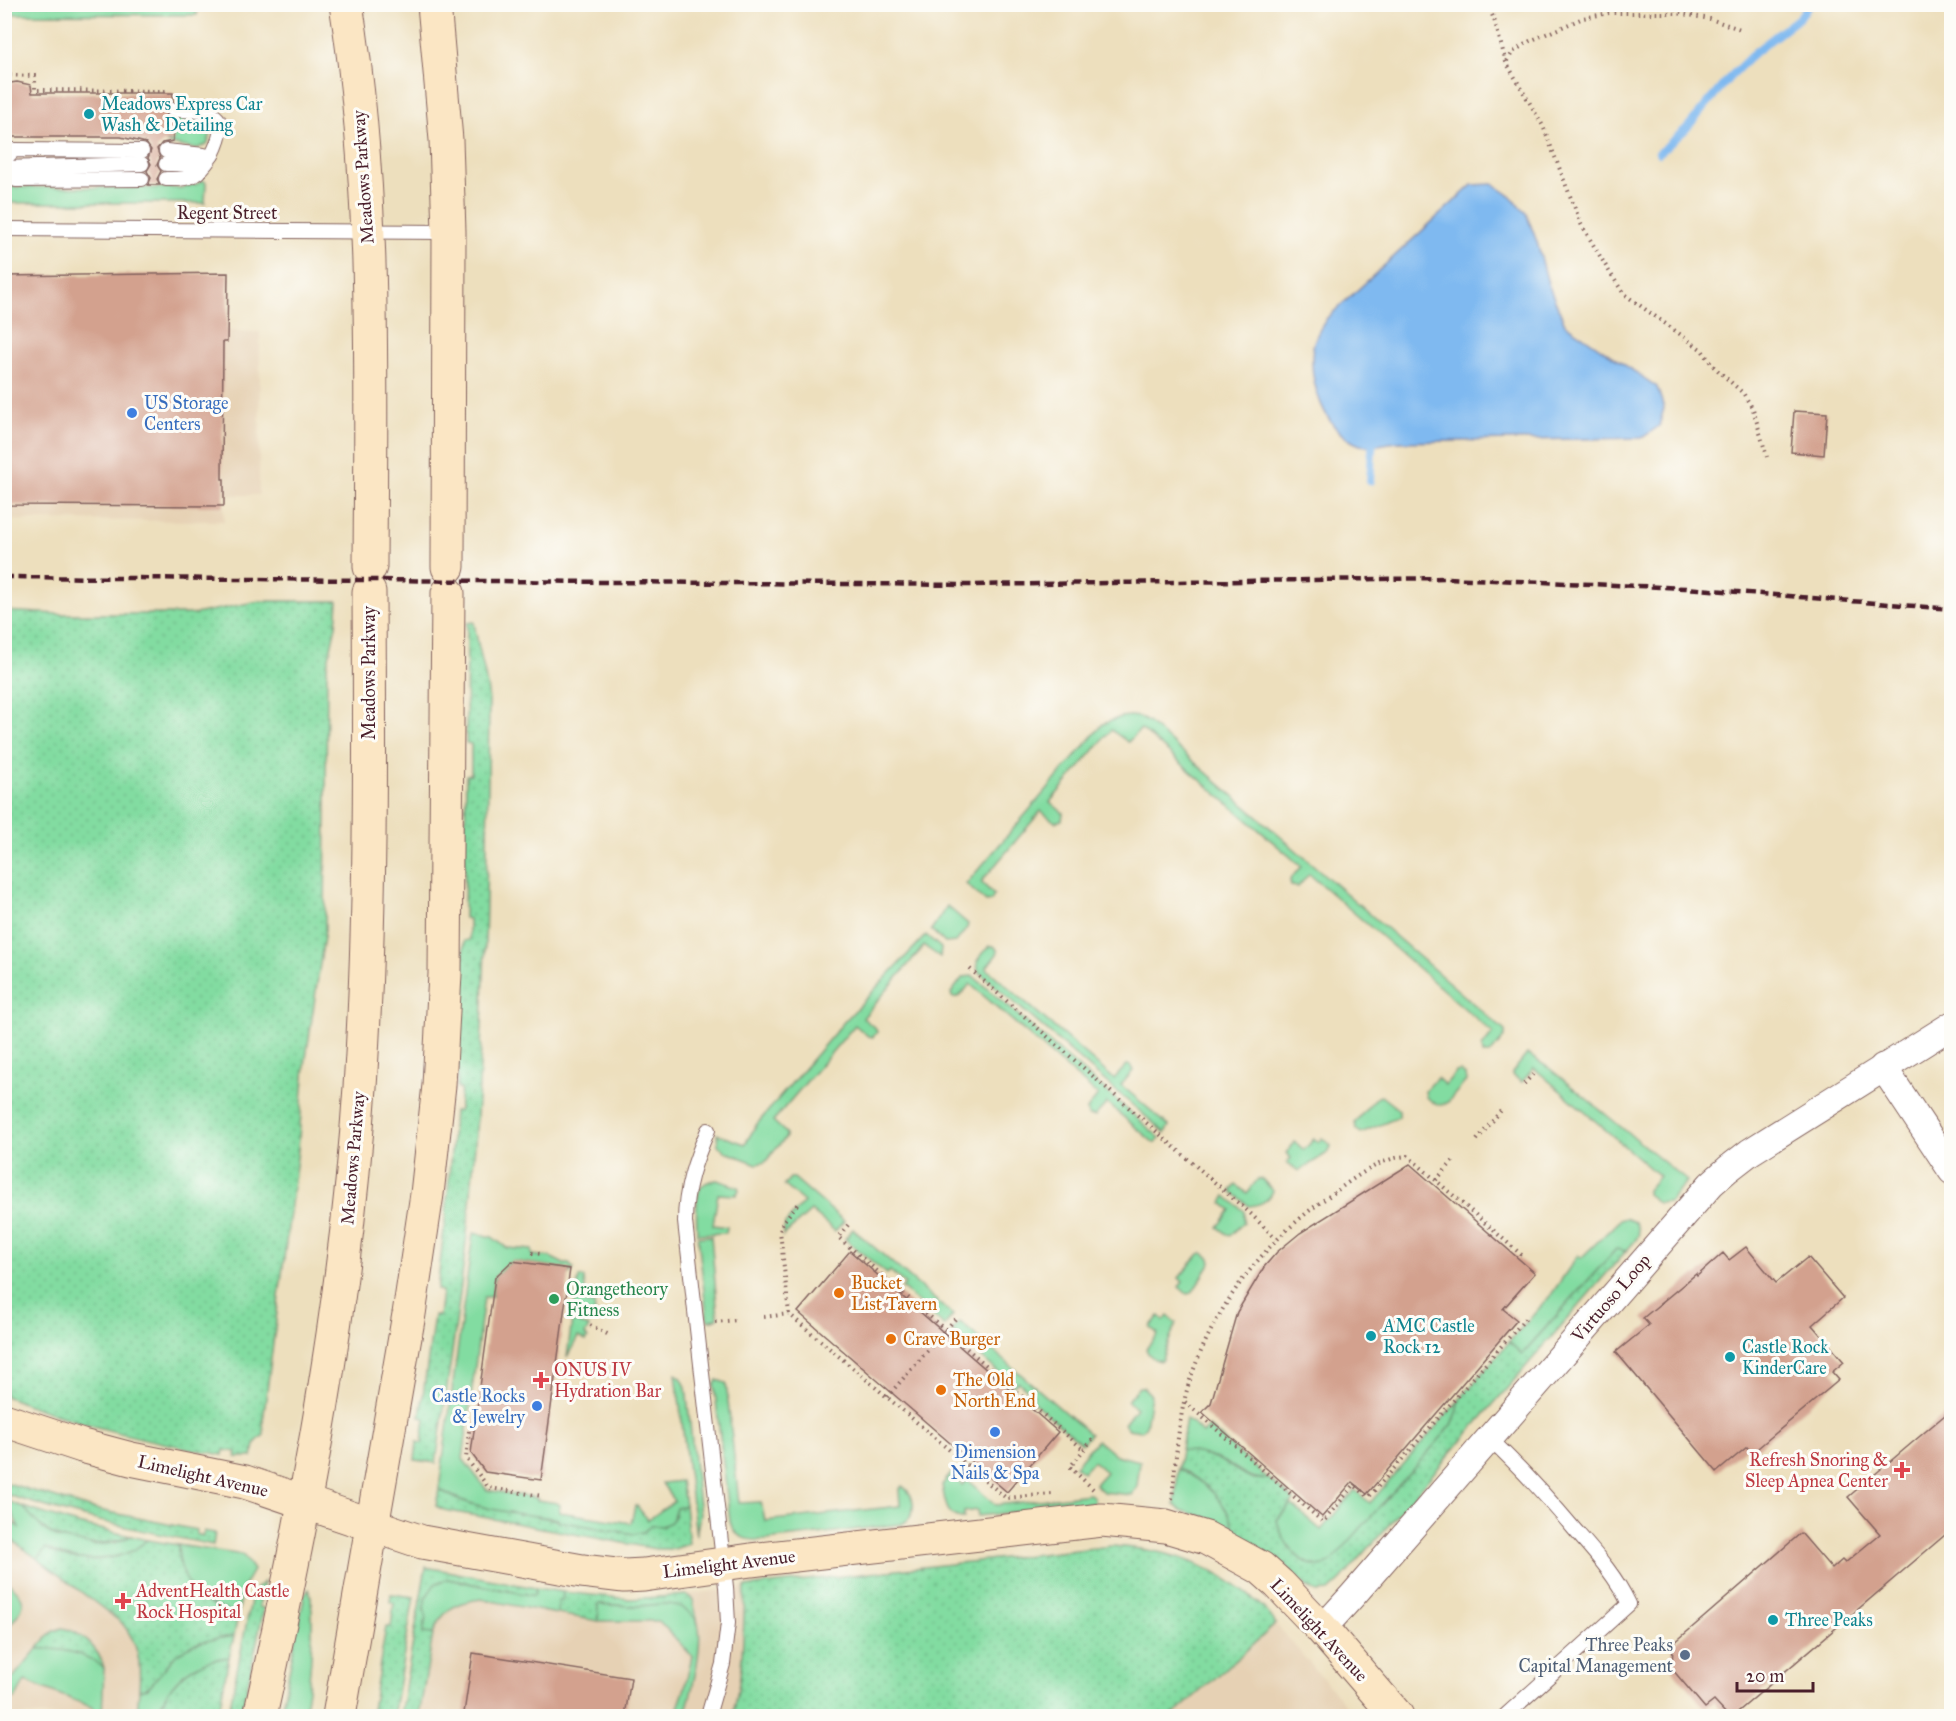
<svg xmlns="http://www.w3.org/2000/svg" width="1956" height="1721" viewBox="0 0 1956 1721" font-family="'IM FELL Great Primer',serif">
  <defs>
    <pattern id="grass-dots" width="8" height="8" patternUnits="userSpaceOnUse" patternTransform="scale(1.5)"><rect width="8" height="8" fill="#82dca1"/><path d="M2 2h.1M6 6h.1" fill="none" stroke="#72bc8b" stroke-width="1.8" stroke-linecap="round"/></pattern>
  </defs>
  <rect width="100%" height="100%" fill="#fdfcf7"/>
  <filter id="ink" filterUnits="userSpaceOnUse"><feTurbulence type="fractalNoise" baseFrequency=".0167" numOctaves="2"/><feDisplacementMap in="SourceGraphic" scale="12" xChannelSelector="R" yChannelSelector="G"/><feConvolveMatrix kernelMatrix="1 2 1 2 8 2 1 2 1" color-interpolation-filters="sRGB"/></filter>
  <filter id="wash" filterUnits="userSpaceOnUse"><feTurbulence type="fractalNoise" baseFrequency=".008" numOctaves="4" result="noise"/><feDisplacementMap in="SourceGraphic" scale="24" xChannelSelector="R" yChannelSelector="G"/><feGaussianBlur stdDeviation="1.35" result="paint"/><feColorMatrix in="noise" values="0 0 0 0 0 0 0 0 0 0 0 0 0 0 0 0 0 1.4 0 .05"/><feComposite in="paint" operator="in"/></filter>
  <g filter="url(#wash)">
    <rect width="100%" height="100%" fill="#eddfbd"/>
    <g fill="#e6d1b4">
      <polygon points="4,276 227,331 260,332 259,495 224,495 224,521 5,520"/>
      <polygon points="4,1500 77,1524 147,1540 243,1555 253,1570 243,1588 217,1716 5,1716"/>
      <polygon points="426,1567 536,1588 630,1599 662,1598 745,1587 740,1671 738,1694 732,1716 400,1716"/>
      <polygon points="1276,1624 1355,1716 1172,1716"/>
    </g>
    <g fill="url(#grass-dots)" stroke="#667e66" stroke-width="1.5">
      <path d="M259 601H338L336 626 327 666 325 930 305 1065 298 1150 263 1421 264 1435 256 1442 252 1457H236L237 1452 224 1450 223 1455C148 1441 76 1425 5 1396L4 611 59 614H195Z"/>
      <path d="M474 622C478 649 487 675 489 702 487 866 486 1029 471 1192 463 1283 449 1373 436 1463L415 1460 417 1442 422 1443 425 1418 420 1417 434 1315 439 1316 442 1291 437 1290 447 1205 454 1111H459L461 1089 457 1088 464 941 469 940V919L464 918 466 775 471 774V744L466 743 467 623Z"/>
      <polygon points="1616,1249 1626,1251 1341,1580 1329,1591 1317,1592 1308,1588 1283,1564 1235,1532 1226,1509 1209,1489 1188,1473 1178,1469 1181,1450 1197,1451 1218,1459 1251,1479 1269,1479 1294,1500 1277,1520 1314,1566 1458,1410 1459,1400 1509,1342 1522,1354"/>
      <path d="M4 1482 89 1508 197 1530 196 1534 203 1536 204 1531 215 1533 213 1545C142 1531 73 1517 5 1494Z"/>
      <polygon points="439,1489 457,1499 480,1506 634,1534 643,1532 652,1525 673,1518 676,1508 685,1505 689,1544 674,1549 656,1549 444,1510 436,1506"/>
      <path d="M23 1507 77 1524 131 1536C91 1552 49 1544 23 1507Z"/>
      <path d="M147 1540 178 1545 179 1562 203 1600 217 1608 238 1614 234 1636C216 1639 191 1645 176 1656 163 1665 155 1690 139 1690 141 1663 139 1644 122 1623L38 1559 46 1548C69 1564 107 1562 132 1551 137 1548 143 1543 147 1540Z"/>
      <path d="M1112 1546C1162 1549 1202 1560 1243 1591 1256 1601 1268 1610 1276 1624L1172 1716H732C744 1675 743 1630 745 1587Z"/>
      <polygon points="426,1567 536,1588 534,1596 447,1579 435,1584 424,1607 426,1617 423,1632 433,1634 419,1716 400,1716"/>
      <polygon points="264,1582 259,1607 264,1608 241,1716 228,1716 252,1595 257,1587"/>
      <path d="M563 1592 630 1599 687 1595 693 1600 698 1624C680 1599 665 1606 638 1606 625 1607 612 1605 600 1604L598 1621 557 1614 558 1601H562Z"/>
      <polygon points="391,1594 414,1597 393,1716 371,1716 386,1627 391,1627 394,1603 390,1602"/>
      <path d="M62 1628C81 1631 100 1650 104 1668 85 1654 61 1648 37 1649L52 1632Z"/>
      <path d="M229 1657 218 1716H156C169 1681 191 1661 229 1657Z"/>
    </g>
    <g fill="#82dca1" stroke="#667e66" stroke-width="1.5">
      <polygon points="5,4 195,5 197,5 197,15 5,14"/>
      <polygon points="173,118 197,118 206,121 211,133 207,145 195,149 166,143 173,141"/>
      <polygon points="203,180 206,183 205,203 5,203 5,187 181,188 197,184"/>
      <polygon points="1130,716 1139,717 1148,722 1505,1031 1505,1036 1490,1054 1483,1054 1482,1047 1493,1033 1309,874 1298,887 1291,886 1290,880 1301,866 1141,729 1128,742 1111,730 1050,802 1063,813 1062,820 1055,822 1041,811 981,882 994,895 991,901 986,902 966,884 1103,724 1121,717"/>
      <polygon points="947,906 968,924 967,928 956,942 945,943 931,930"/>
      <polygon points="926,935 941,948 940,957 924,946 863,1018 876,1029 877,1032 873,1037 868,1036 855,1025 773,1121 786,1133 786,1137 765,1162 757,1164 726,1152 718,1145 717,1134 745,1144 757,1124 843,1023"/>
      <polygon points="989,946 994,946 998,951 997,954 986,968 1114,1079 1127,1065 1130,1065 1133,1071 1121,1085 1169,1126 1165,1133 978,971 977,961"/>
      <polygon points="973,976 1160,1138 1156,1143 1154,1143 1107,1103 1095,1116 1089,1116 1087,1110 1098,1095 970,984 959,997 952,997 951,993 963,977"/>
      <polygon points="1527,1054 1549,1068 1687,1181 1669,1202 1658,1203 1647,1194 1647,1190 1659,1176 1534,1068 1522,1082 1512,1075 1512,1073"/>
      <polygon points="1460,1071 1465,1075 1466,1081 1447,1103 1437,1105 1426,1097 1425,1091 1437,1078 1445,1085 1456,1072"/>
      <polygon points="1381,1096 1399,1110 1399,1117 1361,1133 1356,1129 1355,1122 1376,1098"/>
      <polygon points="1322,1138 1331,1146 1329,1152 1299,1171 1287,1163 1291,1158 1286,1153 1295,1142 1304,1150 1314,1139 1319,1142"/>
      <polygon points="790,1178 794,1178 844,1221 835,1231 811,1211 783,1236 785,1224 804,1202 784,1185"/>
      <path d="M1258 1179H1262L1273 1191C1269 1201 1259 1205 1249 1206L1231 1191 1236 1185 1247 1193Z"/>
      <path d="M717 1180 738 1187 739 1190 736 1195 718 1194 713 1225 727 1227 726 1233 697 1234C697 1223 694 1192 703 1185 707 1181 712 1181 717 1180Z"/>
      <polygon points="1226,1196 1244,1211 1244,1222 1230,1236 1218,1227 1231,1210 1222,1203"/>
      <path d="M1625 1218 1635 1222C1644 1235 1635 1241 1626 1251L1616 1249 1522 1354 1509 1342 1551 1295 1578 1255 1581 1258 1620 1220Z"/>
      <polygon points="853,1229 953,1315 944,1326 902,1288 905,1284 890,1271 887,1274 845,1239"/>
      <path d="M473 1233 492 1237 507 1248 532 1250V1255L550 1257 564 1264H569L574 1269 569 1274V1269L512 1261 495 1277 492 1297H484L463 1459 487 1490 537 1498V1500L557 1503 560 1505 559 1512 631 1523 635 1506H637L648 1520 674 1501 662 1483 681 1481 685 1505 676 1508 671 1522 662 1526 652 1525 643 1532 634 1534 558 1521V1519C518 1513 474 1511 439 1489Z"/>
      <polygon points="711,1236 718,1318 709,1321 707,1318 698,1237"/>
      <polygon points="1203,1253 1210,1258 1211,1263 1192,1293 1187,1294 1179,1287 1183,1282 1179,1278 1199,1254"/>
      <polygon points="579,1277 584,1278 586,1303 594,1303 595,1313 593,1313 592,1321 582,1315 573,1314"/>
      <path d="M1159 1316 1164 1321 1168 1316 1176 1323 1161 1361C1155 1361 1148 1355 1146 1349L1158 1334 1150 1327Z"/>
      <polygon points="572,1321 589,1327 585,1335 588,1338 586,1341 578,1337 567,1357"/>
      <polygon points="960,1322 1090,1434 1082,1444 1031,1400 1034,1395 1018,1382 1014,1386 952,1331"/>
      <polygon points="676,1374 682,1379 686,1387 700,1515 696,1536"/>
      <path d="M717 1380 726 1383 739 1503 761 1502 765 1521 900 1506 899 1490 902 1486C916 1495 918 1516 902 1524L767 1540C750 1541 735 1540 730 1522L714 1384Z"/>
      <polygon points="1139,1387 1143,1387 1151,1395 1146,1426 1141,1431 1128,1429 1124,1424 1136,1408 1127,1401"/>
      <path d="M1459 1400 1458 1410 1452 1425 1330 1563C1304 1575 1282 1543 1277 1520L1291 1504 1321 1530 1355 1490 1370 1503Z"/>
      <path d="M1186 1418 1203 1433 1209 1427 1269 1479C1247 1480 1244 1472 1226 1463 1212 1456 1197 1452 1181 1450Z"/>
      <polygon points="1097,1440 1115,1455 1140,1461 1137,1486 1132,1495 1103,1492 1095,1484 1106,1472 1093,1461 1083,1472 1075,1466"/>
      <path d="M1178 1469C1204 1479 1229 1504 1235 1532L1208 1518 1180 1510 1175 1505Z"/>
      <path d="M954 1470 960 1475 956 1480 962 1485 967 1480 996 1505 1090 1494 1094 1497V1503L978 1516 977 1510 964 1512V1518C945 1519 945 1499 942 1485Z"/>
      <path d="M5 1500 23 1507 43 1529 58 1538 93 1545 115 1543 131 1536 147 1540C143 1543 137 1548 132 1551 107 1562 69 1563 46 1548L38 1559 5 1535V1518L19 1527Z"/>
      <path d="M178 1545 243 1555 253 1570 243 1588 238 1614C200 1604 179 1585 178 1545Z"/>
      <path d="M447 1579 534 1596 536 1588 563 1592 562 1601H558L557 1614 481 1599C456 1602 442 1610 433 1634L423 1633 426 1617 424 1607 426 1597 435 1584Z"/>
      <path d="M5 1580C33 1602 24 1607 5 1631Z"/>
      <path d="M309 1589C312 1595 311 1604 312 1612 313 1648 310 1681 304 1716H280L305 1593Z"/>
      <path d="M599 1604C612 1605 624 1606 637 1606 649 1606 662 1602 674 1605 683 1606 695 1615 698 1624 704 1643 691 1698 684 1716H675L684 1691 692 1656 659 1621H598Z"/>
      <path d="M234 1636 229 1657C191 1661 169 1681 156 1716H137L139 1690 148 1688 176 1655 192 1645 214 1639Z"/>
      <path d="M37 1649C61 1648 85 1653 104 1668L102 1716H91L94 1708 25 1681 15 1699 5 1696 6 1686Z"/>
    </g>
    <path fill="#7fb9f0" stroke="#646c8e" stroke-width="1.5" d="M1493 184 1508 194 1526 213 1537 242 1548 284 1565 324 1657 387 1664 408 1659 426 1642 438 1397 442C1386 443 1369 448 1360 445 1324 432 1308 381 1313 347 1314 337 1322 326 1327 318L1472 185Z"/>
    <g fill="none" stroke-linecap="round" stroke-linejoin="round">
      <g stroke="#7fb9f0" stroke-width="8">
        <polyline points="1659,153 1686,129 1729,78 1755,52 1799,18 1810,4"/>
        <polyline points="1370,481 1373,435"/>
      </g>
    </g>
    <g id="blocks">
      <g fill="#d3a18e">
        <polygon points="17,82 31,85 32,93 173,93 173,101 166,105 164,110 168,117 173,119 173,141 162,143 157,149 160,158 157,165 161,171 157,179 160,185 148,185 151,178 147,171 151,164 148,158 151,150 146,143 121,137 4,137 4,84"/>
        <polygon points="228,273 227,342 223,342 222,479 224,479 224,506 4,505 4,276"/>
        <polygon points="1794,411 1827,413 1824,455 1791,452"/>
        <polygon points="1410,1164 1535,1273 1503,1309 1517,1320 1367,1494 1352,1482 1322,1517 1202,1412 1211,1403 1237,1312 1264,1267 1277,1252 1300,1233"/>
        <polygon points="1746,1247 1776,1283 1808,1257 1843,1298 1812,1325 1844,1362 1832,1372 1839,1380 1752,1453 1747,1447 1717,1472 1616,1352 1649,1325 1643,1318 1696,1274 1697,1276 1723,1253 1729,1260"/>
        <polygon points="850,1251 1058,1432 1007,1492 798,1312"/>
        <polygon points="512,1261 570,1269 541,1480 485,1472 471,1453 495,1277"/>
        <polygon points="1952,1409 1952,1529 1733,1716 1728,1716 1714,1701 1705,1708 1672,1669 1673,1644 1801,1533 1832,1569 1842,1560 1845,1563 1880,1534 1848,1497"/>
        <polygon points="473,1653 631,1678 625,1716 487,1716 464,1713"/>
      </g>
    </g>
  </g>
  <g filter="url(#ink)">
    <use href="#blocks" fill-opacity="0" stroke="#83625e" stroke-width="1.5"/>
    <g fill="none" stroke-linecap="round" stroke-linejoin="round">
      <g stroke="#83625e" stroke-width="16">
        <g id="lane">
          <polyline points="166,151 204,155"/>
          <polyline points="4,160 14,150 142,151"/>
          <path d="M166 164H187L212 155C235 110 209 111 173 110"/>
          <polyline points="4,168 142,164"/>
          <polyline points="4,173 16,180 142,179"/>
          <path d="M166 179C192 180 198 176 212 155"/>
          <polyline points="4,229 449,232"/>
          <path d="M708 1130C695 1160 685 1188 685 1222L726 1587 728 1623 723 1664 708 1716"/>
          <path d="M1489 1438C1520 1467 1548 1498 1575 1530 1595 1553 1616 1576 1629 1604L1505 1716"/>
        </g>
      </g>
      <g stroke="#83625e" stroke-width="29">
        <g id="street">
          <polyline points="1883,1067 1952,1171"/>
          <polyline points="1322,1629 1353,1595 1711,1184 1728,1169 1750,1152 1952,1025"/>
        </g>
      </g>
      <g stroke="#83625e" stroke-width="35">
        <g id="secondary">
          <path d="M346 4C376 190 371 379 370 567"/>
          <polyline points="434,4 446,140 449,232 448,567"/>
          <polyline points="4,1420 82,1446 131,1459 245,1482 422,1542 582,1571 624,1576 644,1575 751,1560 1102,1520 1166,1526 1206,1538 1261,1568 1279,1584 1322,1629 1397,1716"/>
          <path d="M260 1716C306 1508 346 1301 360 1087 371 923 370 757 369 592"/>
          <polyline points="339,1716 409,1314 427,1194 439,1085 445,974 448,593"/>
        </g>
      </g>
      <g stroke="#83625e" stroke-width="4" stroke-dasharray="1.5 4.5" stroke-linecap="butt">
        <polyline points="1487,4 1494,19 1506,62 1543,126 1581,224 1607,268 1624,294 1702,350 1713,366 1743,393 1753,409 1767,457"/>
        <polyline points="1507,61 1513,52 1530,41 1583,18 1609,13 1677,13 1710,19 1743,30"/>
        <polyline points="4,75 35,76 35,90 166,91"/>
        <polyline points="970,969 1251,1214 1276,1239"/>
        <polyline points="1524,1084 1535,1072"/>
        <polyline points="1477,1140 1503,1108"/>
        <polyline points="1436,1180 1455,1159"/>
        <polyline points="848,1225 838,1237 1084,1450"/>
        <polyline points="532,1253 543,1254"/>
        <polyline points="789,1314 780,1231 783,1222 800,1201"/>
        <polyline points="764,1317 789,1314 1006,1498 1052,1494"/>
        <polyline points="715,1322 738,1320"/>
        <polyline points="590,1325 609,1335"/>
        <polyline points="887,1397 956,1318"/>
        <polyline points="1185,1402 1323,1522 1354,1485 1369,1497 1526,1318"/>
        <polyline points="469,1431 466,1458 489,1488 542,1496"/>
        <polyline points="1093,1489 1070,1467 1094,1437"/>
        <path d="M1172 1499C1176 1458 1178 1415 1191 1377 1218 1300 1268 1237 1335 1192 1355 1177 1383 1157 1408 1156L1524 1257"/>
      </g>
      <use href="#lane" stroke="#fff" stroke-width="14"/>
      <use href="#street" stroke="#fff" stroke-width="27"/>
      <use href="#secondary" stroke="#fbe6c4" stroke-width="33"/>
      <polyline stroke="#4a1f2b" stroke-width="4.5" stroke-dasharray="9 4.5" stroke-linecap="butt" points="4,577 973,585 1446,578 1686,588 1952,609"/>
    </g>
  </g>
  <g fill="#0f9aa8" stroke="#fdfcf7" stroke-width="2">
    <circle cx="89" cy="114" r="6"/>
    <circle cx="1371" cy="1336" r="6"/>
    <circle cx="1730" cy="1357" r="6"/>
    <circle cx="1773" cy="1620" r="6"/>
  </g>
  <g fill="#3f7fe0" stroke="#fdfcf7" stroke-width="2">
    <circle cx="132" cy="413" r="6"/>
    <circle cx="537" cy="1406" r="6"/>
    <circle cx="995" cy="1432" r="6"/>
  </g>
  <g fill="#e8710a" stroke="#fdfcf7" stroke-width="2">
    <circle cx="839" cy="1293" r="6"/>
    <circle cx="891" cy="1339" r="6"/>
    <circle cx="941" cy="1390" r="6"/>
  </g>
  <circle fill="#2e9e5b" stroke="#fdfcf7" stroke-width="2" cx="554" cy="1299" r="6"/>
  <g fill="#e0444e" stroke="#fdfcf7" stroke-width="2">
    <path d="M538 1371h6v6h6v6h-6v6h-6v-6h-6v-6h6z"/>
    <path d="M1899 1461h6v6h6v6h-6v6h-6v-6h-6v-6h6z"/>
    <path d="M120 1592h6v6h6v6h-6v6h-6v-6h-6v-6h6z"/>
  </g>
  <circle fill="#5c6f8a" stroke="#fdfcf7" stroke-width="2" cx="1685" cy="1655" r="6"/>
  <g text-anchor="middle" stroke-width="6" stroke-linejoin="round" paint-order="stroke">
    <g font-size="18" fill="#0d838f" stroke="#fdfcf7" text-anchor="start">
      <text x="101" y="110">Meadows Express Car<tspan x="101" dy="21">Wash &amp; Detailing</tspan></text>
      <text x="1383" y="1332">AMC Castle<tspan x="1383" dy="21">Rock 12</tspan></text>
      <text x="1742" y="1353">Castle Rock<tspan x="1742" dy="21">KinderCare</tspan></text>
      <text x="1785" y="1626">Three Peaks</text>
    </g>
    <g font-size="18" fill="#4a1f2b" stroke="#fdfcf7">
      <text transform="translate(363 177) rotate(-94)" y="6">Meadows Parkway</text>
      <text x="227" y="219">Regent Street</text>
      <text transform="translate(369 673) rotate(-90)" y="6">Meadows Parkway</text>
      <text transform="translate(353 1158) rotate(-85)" y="6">Meadows Parkway</text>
      <text transform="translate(1611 1298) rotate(-49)" y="6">Virtuoso Loop</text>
      <text transform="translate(203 1476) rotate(13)" y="6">Limelight Avenue</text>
      <text transform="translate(729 1564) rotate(-7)" y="6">Limelight Avenue</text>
      <text transform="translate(1319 1630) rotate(47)" y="6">Limelight Avenue</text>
    </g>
    <g font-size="18" fill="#366cbe" stroke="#fdfcf7" text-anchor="start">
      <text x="144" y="409">US Storage<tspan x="144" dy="21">Centers</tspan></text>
      <text x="525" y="1402" text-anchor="end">Castle Rocks<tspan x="525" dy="21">&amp; Jewelry</tspan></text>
      <text x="995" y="1458" text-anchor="middle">Dimension<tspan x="995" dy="21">Nails &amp; Spa</tspan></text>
    </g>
    <g font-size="18" fill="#c56008" stroke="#fdfcf7" text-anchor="start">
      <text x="851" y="1289">Bucket<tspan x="851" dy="21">List Tavern</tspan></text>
      <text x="903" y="1345">Crave Burger</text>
      <text x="953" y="1386">The Old<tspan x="953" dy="21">North End</tspan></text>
    </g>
    <g font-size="18" fill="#27864d" stroke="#fdfcf7" text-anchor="start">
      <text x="566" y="1295">Orangetheory<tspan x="566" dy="21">Fitness</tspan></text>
    </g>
    <g font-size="18" fill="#be3a42" stroke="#fdfcf7" text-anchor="start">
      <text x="554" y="1376">ONUS IV<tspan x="554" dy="21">Hydration Bar</tspan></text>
      <text x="1888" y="1466" text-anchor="end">Refresh Snoring &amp;<tspan x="1888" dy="21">Sleep Apnea Center</tspan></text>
      <text x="136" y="1597">AdventHealth Castle<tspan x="136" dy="21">Rock Hospital</tspan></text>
    </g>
    <g font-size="18" fill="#4e5e75" stroke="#fdfcf7" text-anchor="end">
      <text x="1673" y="1651">Three Peaks<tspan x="1673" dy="21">Capital Management</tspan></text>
    </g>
  </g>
  <rect width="1956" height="1721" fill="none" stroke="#fdfcf7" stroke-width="24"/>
  <path d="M1737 1682v9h76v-9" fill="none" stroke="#4a1f2b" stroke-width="3"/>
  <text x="1746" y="1682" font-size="18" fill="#4a1f2b" stroke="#fdfcf7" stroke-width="4.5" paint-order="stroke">20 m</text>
</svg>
